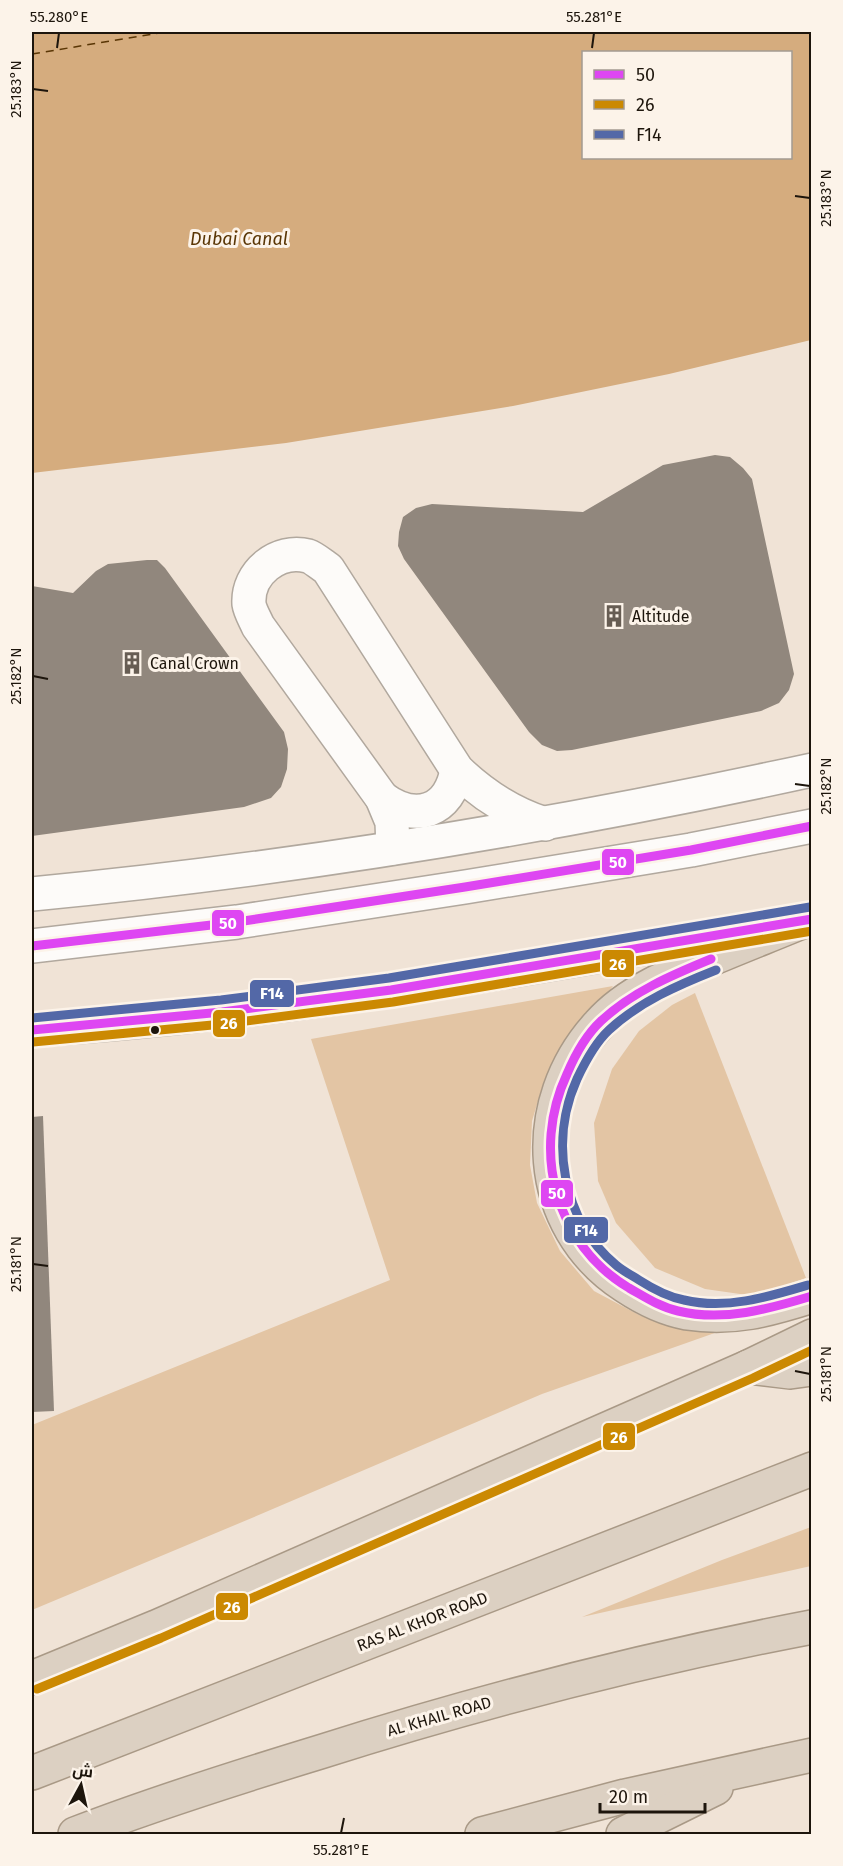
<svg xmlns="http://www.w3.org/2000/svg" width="843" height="1866" viewBox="0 0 843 1866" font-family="'Fira Sans',Cairo,sans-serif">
  <rect width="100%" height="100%" fill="#f0e3d6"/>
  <g fill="#e3c5a4">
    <polygon points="613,986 567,1042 544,1081 532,1121 530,1165 537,1203 560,1251 594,1291 641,1316 726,1329 542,1394 247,1520 32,1610 32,1425 390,1280 311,1039"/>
    <polygon points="695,993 806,1278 754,1296 705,1289 655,1268 616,1223 598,1181 594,1123 612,1069 639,1031 672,1005"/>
    <polygon points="811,1527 811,1566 582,1617 722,1560"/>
  </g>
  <path fill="#d5ac7e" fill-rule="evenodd" d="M32 32H811V340L669 374 513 406 286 443 32 473ZM584 52H790V158H584Z"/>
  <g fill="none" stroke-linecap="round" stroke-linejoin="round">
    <polyline stroke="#5a3605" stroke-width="1.5" stroke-dasharray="8 6" stroke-linecap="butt" points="32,54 165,32"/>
  </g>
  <g fill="#91877d">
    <polygon points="715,455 730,457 743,468 752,479 794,674 789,690 779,703 761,711 572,750 557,751 542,745 529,732 404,559 398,546 399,532 403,517 416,508 432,504 583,512 663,465"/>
    <polygon points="147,560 157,560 165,568 284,732 288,749 287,769 281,787 271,798 244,807 32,836 32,586 73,593 96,571 108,564"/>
    <polygon points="43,1116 54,1411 32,1412 32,1117"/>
  </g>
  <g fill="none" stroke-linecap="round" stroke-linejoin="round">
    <g stroke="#b1a89e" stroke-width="36">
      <g id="minor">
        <path d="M382 798C416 823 449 812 457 770"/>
        <path d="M393 848 392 822 382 798 258 626C255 619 250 611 249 604 247 573 278 548 308 556 314 558 322 565 328 569L457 770C483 795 510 813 545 824"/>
        <path d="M32 894C294 869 554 826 812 770"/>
        <polyline points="32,946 237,922 465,887 691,850 812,826"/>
        <path d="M32 1030C282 1014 530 968 777 925"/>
      </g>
    </g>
    <g stroke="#a99986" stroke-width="36">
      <g id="highway">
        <path d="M809 919C778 932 747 944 716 957 675 973 629 990 599 1024 527 1102 533 1226 625 1286 643 1298 665 1309 687 1313 733 1320 768 1310 812 1296"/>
        <polyline points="748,1367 790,1372 812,1369"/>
        <polyline points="32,1678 156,1627 748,1367 812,1336"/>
        <polyline points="32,1773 812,1469"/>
        <path d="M75 1834C155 1803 238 1777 320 1752 481 1701 645 1659 812 1627"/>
        <polyline points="482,1834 625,1796 812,1755"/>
        <polyline points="623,1834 716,1788"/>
      </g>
    </g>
    <use href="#minor" stroke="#fdfbf9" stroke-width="33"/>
    <use href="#highway" stroke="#dcd0c2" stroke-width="33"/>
    <g stroke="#fcf3e9" stroke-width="14">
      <g id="bus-1">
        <polyline points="32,946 237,922 465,887 691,850 812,826"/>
        <path d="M711 959C672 975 632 992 601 1021 586 1035 575 1055 567 1074 531 1151 555 1244 629 1288 645 1297 660 1307 678 1311 723 1322 769 1309 812 1296"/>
        <polyline points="32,1030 222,1012 391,990 812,919"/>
      </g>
    </g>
    <g stroke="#fcf3e9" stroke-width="14">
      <g id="bus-2">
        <polyline points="33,1042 223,1024 393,1002 812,931"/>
        <polyline points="37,1689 161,1638 753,1378 812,1350"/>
      </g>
    </g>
    <g stroke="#fcf3e9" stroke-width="14">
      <g id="bus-3">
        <path d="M716 970C678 985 639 1002 609 1030 595 1043 585 1062 577 1079 549 1141 562 1220 616 1265 623 1271 631 1275 639 1280 653 1289 668 1297 684 1300 726 1310 768 1297 808 1285"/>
        <polyline points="32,1018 221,1000 389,978 810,907"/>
      </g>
    </g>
    <use href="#bus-1" stroke="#de46f2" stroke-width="9"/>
    <use href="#bus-2" stroke="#cb8902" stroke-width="9"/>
    <use href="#bus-3" stroke="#5368a7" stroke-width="9"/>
  </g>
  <path fill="none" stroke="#1d150c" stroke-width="2" d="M57 48 59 33M592 48 594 33M33 89 48 91M795 196 810 198M33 676 48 679M795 784 810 786M33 1264 48 1266M795 1371 810 1374M341 1833 344 1818"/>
  <defs>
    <g id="building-bare" transform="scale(1.8)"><path d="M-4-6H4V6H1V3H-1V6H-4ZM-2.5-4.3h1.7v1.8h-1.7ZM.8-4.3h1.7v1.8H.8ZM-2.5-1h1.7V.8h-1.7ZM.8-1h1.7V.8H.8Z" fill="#675d53" stroke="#fcf3e9" stroke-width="2.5" paint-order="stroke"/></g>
  </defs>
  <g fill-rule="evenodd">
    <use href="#building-bare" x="614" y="616"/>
    <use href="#building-bare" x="132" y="663"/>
  </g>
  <circle fill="#1d150c" stroke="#fcf3e9" stroke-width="2" cx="155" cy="1030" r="5"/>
  <g text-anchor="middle" stroke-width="6" stroke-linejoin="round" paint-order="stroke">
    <g font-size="16" fill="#1d150c" stroke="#fcf3e9" text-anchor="start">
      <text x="632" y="622">Altitude</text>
      <text x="150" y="669">Canal Crown</text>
    </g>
    <g font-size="16" fill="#1d150c" stroke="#fcf3e9">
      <text transform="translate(422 1621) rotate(-21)" y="6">RAS AL KHOR ROAD</text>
      <text transform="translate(439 1716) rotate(-16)" y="6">AL KHAIL ROAD</text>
    </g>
    <g font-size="18" font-style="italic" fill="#5a3605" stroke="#fcf3e9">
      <text x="239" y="245">Dubai Canal</text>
    </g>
  </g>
  <g stroke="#fcf3e9" stroke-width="2">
    <rect x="601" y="848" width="34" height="28" rx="6" fill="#de46f2"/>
    <rect x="211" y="909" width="34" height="28" rx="6" fill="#de46f2"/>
    <rect x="601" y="949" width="34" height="29" rx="6" fill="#cb8902"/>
    <rect x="249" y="979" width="46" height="29" rx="6" fill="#5368a7"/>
    <rect x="212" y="1009" width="34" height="29" rx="6" fill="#cb8902"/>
    <rect x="540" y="1179" width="34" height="29" rx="6" fill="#de46f2"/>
    <rect x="563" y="1216" width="46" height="28" rx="6" fill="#5368a7"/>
    <rect x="602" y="1422" width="34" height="29" rx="6" fill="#cb8902"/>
    <rect x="215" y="1592" width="34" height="29" rx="6" fill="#cb8902"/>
  </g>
  <g font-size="16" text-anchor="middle" font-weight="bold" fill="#fff">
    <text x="618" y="868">50</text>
    <text x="228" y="929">50</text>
    <text x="618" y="970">26</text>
    <text x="272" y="999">F14</text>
    <text x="229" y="1029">26</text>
    <text x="557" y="1199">50</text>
    <text x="586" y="1236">F14</text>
    <text x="619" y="1443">26</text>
    <text x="232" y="1613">26</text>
  </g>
  <rect width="843" height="1866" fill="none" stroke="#fcf3e9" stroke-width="66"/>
  <rect x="582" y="51" width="210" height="108" fill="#fcf3e9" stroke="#a39a91" stroke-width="1.5"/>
  <rect x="594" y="70" width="30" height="9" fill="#de46f2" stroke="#a39a91" stroke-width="1.5"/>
  <text x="636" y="81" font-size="18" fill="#1d150c">50</text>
  <rect x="594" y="100" width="30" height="9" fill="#cb8902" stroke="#a39a91" stroke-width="1.5"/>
  <text x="636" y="111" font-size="18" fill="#1d150c">26</text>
  <rect x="594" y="130" width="30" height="9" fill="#5368a7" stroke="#a39a91" stroke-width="1.5"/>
  <text x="636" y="141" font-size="18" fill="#1d150c">F14</text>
  <g transform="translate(81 1785) rotate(8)" stroke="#fcf3e9" stroke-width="4.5" paint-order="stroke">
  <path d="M0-4.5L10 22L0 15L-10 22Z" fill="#1d150c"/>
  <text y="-9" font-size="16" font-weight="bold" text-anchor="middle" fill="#1d150c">ش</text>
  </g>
  <path d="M600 1803v9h105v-9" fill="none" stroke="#1d150c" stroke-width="3"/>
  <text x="609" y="1803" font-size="18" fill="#1d150c" stroke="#fcf3e9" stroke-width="4.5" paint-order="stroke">20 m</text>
  <rect x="33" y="33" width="777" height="1800" fill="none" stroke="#1d150c" stroke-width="2"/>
  <g font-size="15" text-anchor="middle" fill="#1d150c">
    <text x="59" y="22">55.280°E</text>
    <text x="594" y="22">55.281°E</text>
    <text transform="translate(16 89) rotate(-90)" y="5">25.183°N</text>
    <text transform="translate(826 198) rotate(-90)" y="5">25.183°N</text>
    <text transform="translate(16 676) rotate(-90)" y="5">25.182°N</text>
    <text transform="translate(826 786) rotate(-90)" y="5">25.182°N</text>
    <text transform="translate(16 1264) rotate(-90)" y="5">25.181°N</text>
    <text transform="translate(826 1374) rotate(-90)" y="5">25.181°N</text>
    <text x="341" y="1855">55.281°E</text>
  </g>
</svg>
